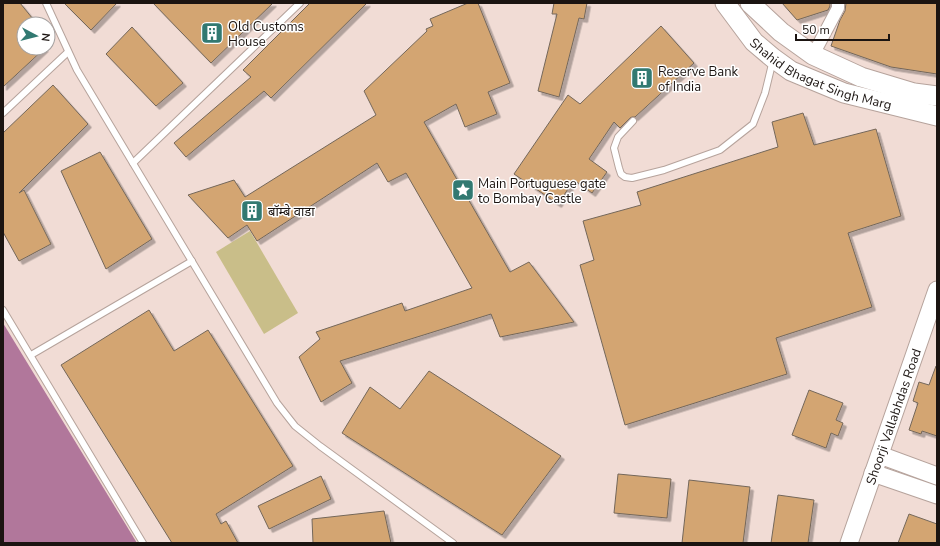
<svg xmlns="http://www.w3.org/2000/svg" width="940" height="546" viewBox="0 0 940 546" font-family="'Nunito Sans','Noto Sans Devanagari',sans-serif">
  <defs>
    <filter id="shadow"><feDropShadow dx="3.5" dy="3.5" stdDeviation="0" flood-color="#0004"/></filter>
  </defs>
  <rect width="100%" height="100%" fill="#f1dcd5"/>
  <polygon fill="#c9be89" points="250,231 298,313 264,334 216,252"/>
  <polygon fill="#b1779b" points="3,323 137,543 3,543"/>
  <g fill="#d3a572" stroke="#74675a" filter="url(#shadow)">
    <polygon points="3,3 20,3 37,24 24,24 24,48 45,48 3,87"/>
    <polygon points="64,3 117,3 91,30"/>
    <polygon points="153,3 273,3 211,63"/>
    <polygon points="310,3 367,3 271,98 264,91 186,157 174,143 251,77 243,70"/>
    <polygon points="468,3 478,3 510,83 488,92 497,114 465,127 456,104 424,122 510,272 529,262 574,322 500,337 491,314 340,361 352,383 321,402 299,357 320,339 316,332 402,303 405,311 472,288 406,173 388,182 377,163 257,241 247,225 228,238 188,195 234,180 245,197 376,115 364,91 427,31 426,29 433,26 430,19"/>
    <polygon points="554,3 587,3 584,19 579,18 559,97 538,91 557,14 552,14"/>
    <polygon points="782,3 830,3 830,6 828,10 797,20"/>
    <polygon points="846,3 937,3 937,74 891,67 831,46 840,20 845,11"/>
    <polygon points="661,26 694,63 635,117 632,117 630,118 620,128 614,122 589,159 607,172 592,193 574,180 558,204 514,174 568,95 580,104"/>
    <polygon points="132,27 183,83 156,106 106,54"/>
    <polygon points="53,85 88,124 19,193 24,190 51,244 19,261 3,232 3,133"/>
    <polygon points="803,113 814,145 876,129 901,216 848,233 872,307 776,338 787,374 625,425 580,265 594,260 583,221 641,205 637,192 778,147 772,122"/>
    <polygon points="100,152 152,239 106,269 61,171"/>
    <polygon points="149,310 174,351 208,330 293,466 216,514 221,524 226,521 238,543 172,543 61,365"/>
    <polygon points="936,366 937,366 937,436 922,431 921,434 909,430 918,403 913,401 919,382 929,385"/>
    <polygon points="429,371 561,456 502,535 342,433 370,387 400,409"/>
    <polygon points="809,390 843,403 836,420 843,423 838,436 831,433 826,448 792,435"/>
    <polygon points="618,474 671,479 667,518 614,513"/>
    <polygon points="321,476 331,499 269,529 258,506"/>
    <polygon points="689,480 750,487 743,543 682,543"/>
    <polygon points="778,495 814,500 808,543 771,543"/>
    <polygon points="384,511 391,543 313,543 312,519"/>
    <polygon points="909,514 937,524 937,543 898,543"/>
  </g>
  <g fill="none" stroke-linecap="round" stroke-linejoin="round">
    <g stroke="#b6a39c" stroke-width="8">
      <g id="lane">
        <polyline points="46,3 77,70 277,403 295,426 320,446 453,543"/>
        <polyline points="3,113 68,52"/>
        <polyline points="633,121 618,137 614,148 619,168 621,174 625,177 632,178 664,170 720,150 753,124 765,93 773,60"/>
        <polyline points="133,163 300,3"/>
        <polyline points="3,310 143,543"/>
        <polyline points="31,355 192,261"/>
      </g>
    </g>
    <g stroke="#b6a39c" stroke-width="14">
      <polyline id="street" points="813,55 838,8 838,3"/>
    </g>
    <g stroke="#b6a39c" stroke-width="19">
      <g id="secondary">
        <polyline points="880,455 937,476"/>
        <polyline points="873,473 937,495"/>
        <path id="s1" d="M849 543 937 290"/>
      </g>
    </g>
    <g stroke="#b6a39c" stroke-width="21">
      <g id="primary">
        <path id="s2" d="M725 3 754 42 773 58 791 71 844 93 937 116"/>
        <polyline points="750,3 781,32 813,55 861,77 914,93 937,96"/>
      </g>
    </g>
    <use href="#lane" stroke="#fff" stroke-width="6"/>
    <use href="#street" stroke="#fff" stroke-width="12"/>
    <use href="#secondary" stroke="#fff" stroke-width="17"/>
    <use href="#primary" stroke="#fff" stroke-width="19"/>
  </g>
  <defs>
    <g id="building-square" transform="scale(1.15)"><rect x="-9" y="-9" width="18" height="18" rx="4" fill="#327971" stroke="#fff"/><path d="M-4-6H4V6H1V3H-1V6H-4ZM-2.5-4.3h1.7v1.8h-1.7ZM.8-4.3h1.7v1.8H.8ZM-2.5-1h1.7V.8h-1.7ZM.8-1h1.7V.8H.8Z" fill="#fff"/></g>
    <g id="sight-square" transform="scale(1.15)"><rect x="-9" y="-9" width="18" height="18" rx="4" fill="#327971" stroke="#fff"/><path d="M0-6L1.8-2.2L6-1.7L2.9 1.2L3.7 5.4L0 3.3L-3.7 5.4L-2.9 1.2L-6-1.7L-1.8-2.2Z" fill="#fff"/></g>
  </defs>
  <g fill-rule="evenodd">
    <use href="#building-square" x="212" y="33"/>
    <use href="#building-square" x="642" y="78"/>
    <use href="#sight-square" x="463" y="190"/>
    <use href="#building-square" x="252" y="211"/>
  </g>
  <g text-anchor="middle" stroke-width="3" stroke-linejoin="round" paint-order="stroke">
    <g font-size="13" fill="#1b1411" stroke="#fff" text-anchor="start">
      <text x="228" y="31">Old Customs<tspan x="228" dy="15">House</tspan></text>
      <text x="658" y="76">Reserve Bank<tspan x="658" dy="15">of India</tspan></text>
      <text x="478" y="188">Main Portuguese gate<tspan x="478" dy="15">to Bombay Castle</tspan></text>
      <text x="268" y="216">बॉम्बे वाडा</text>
    </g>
    <g font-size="13" fill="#1b1411" stroke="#fff">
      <text dy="5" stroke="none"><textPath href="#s2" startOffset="124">Shahid Bhagat Singh Marg</textPath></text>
      <text dy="5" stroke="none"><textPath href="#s1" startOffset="134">Shoorji Vallabhdas Road</textPath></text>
    </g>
  </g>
  <rect width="940" height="546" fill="none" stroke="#1b1411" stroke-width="8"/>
  <g transform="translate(36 36) rotate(97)"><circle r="19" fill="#ffffff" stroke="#a4a1a0"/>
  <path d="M0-3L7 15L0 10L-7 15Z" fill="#327971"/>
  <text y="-6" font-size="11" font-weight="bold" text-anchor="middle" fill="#1b1411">N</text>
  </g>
  <path d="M796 34v6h93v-6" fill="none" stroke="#1b1411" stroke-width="2"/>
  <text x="802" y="34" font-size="12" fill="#1b1411" stroke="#ffffff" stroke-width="3" paint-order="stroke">50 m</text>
</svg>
